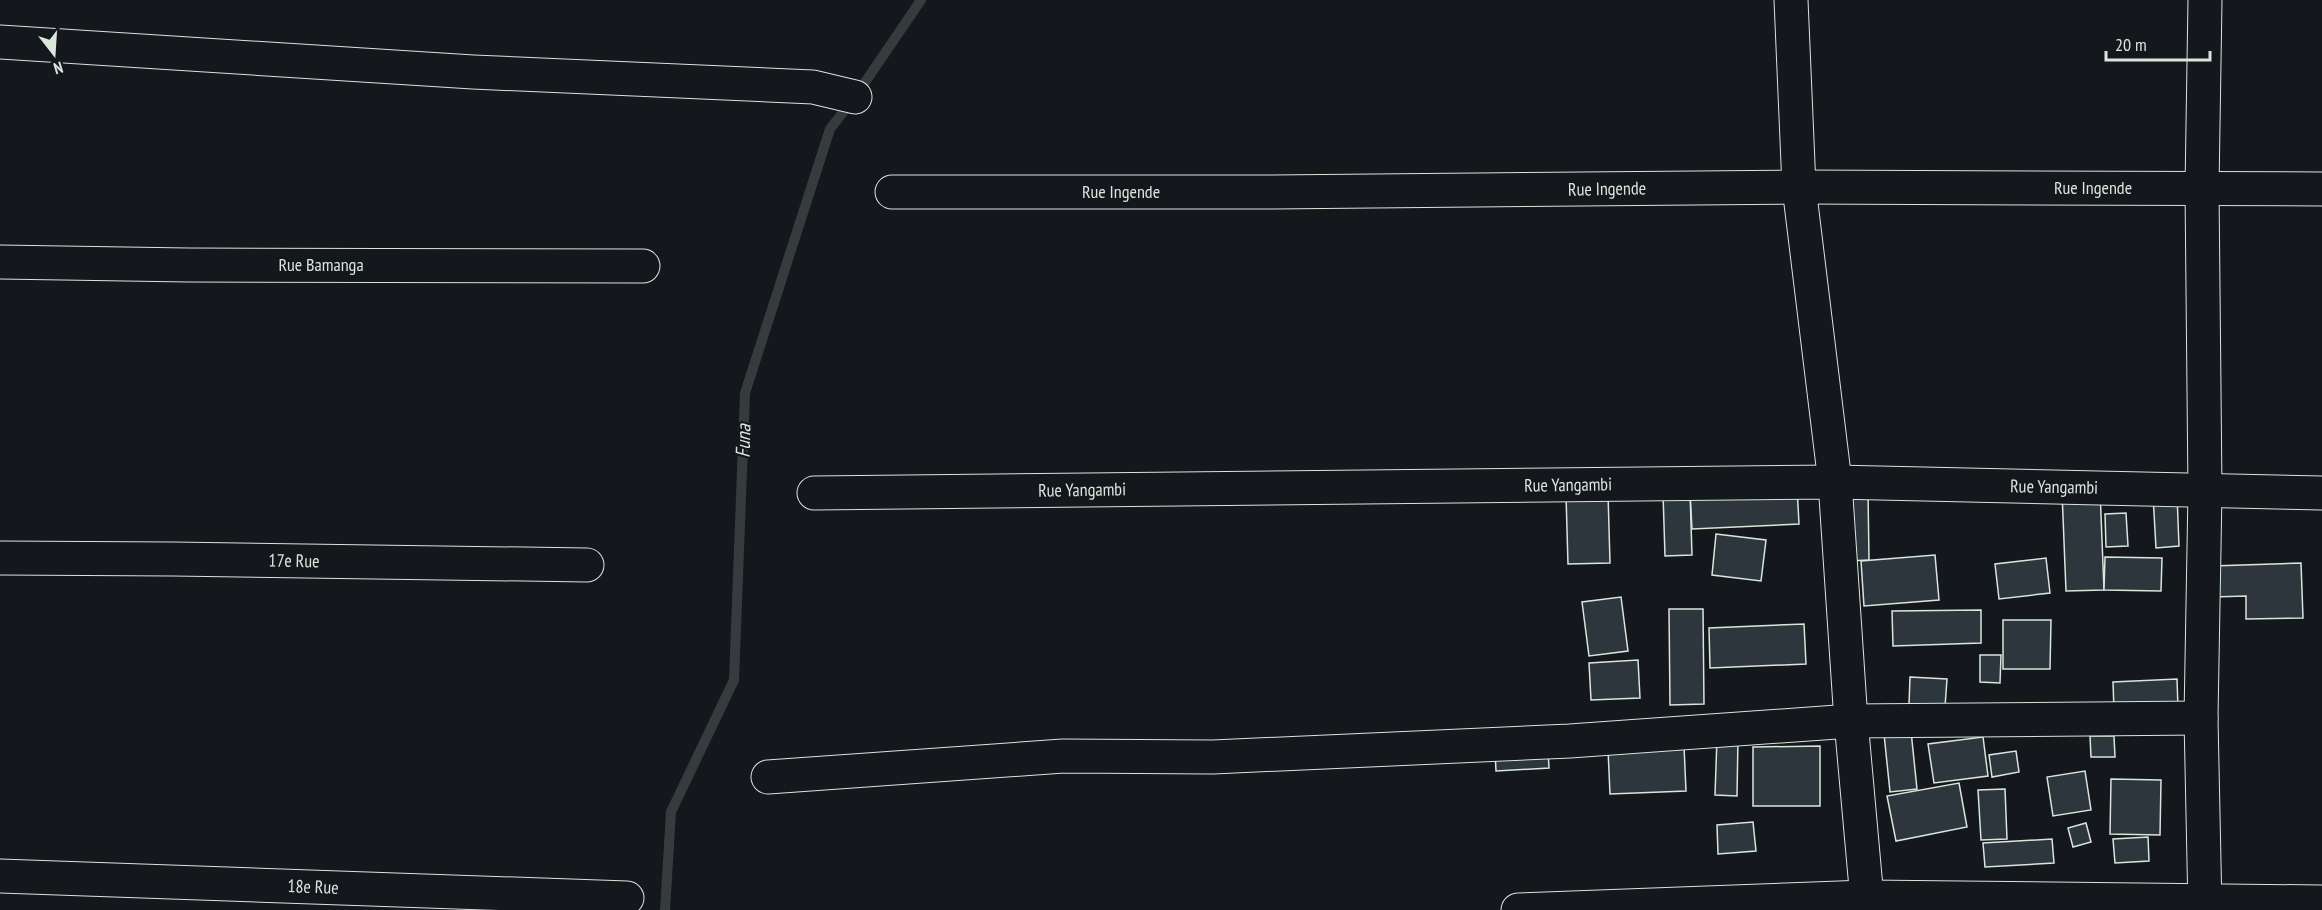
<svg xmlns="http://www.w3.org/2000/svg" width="2322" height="910" viewBox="0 0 2322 910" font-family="'PT Sans Narrow',sans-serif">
  <rect width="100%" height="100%" fill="#14181c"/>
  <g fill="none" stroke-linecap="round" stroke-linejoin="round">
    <polyline stroke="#363b3e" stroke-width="10" points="665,910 671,812 734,680 745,393 830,129 855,97 921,0"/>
  </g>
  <g fill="#2c363c" stroke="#d8e6dc" stroke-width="1.5">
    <polygon points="1797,486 1799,524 1692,529 1690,492"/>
    <polygon points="2100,490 2104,590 2066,591 2062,492"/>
    <polygon points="1690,492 1692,555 1665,556 1663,493"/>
    <polygon points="1845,492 1868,492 1869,560 1847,561"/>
    <polygon points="1608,493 1610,563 1568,564 1566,495"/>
    <polygon points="2177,494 2179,546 2156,548 2153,495"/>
    <polygon points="2126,513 2128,546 2106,547 2105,514"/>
    <polygon points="1716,534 1766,540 1761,581 1712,575"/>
    <polygon points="1935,555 1939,600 1864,606 1861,561"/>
    <polygon points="2105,557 2162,558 2161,591 2104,590"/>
    <polygon points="2046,558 2050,593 1999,599 1995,564"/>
    <polygon points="2301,563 2303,618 2246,619 2246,596 2213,597 2212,566"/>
    <polygon points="1621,597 1628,651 1589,656 1582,602"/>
    <polygon points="1669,609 1703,609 1704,704 1670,705"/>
    <polygon points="1981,610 1981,643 1893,646 1892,611"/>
    <polygon points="2003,620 2051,620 2050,669 2003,669"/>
    <polygon points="1804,624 1806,664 1710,668 1709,628"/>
    <polygon points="1980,655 2001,655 2000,683 1980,682"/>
    <polygon points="1638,660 1640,698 1591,700 1589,663"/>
    <polygon points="1910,677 1947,679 1945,707 1909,705"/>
    <polygon points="2177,679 2178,708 2114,711 2113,682"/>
    <polygon points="1911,731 1917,789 1890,792 1884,734"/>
    <polygon points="2090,736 2114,736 2115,757 2091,757"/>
    <polygon points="1983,737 1988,776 1934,783 1928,744"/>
    <polygon points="1717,738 1738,738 1737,796 1715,795"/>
    <polygon points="1684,746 1686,791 1610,794 1608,749"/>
    <polygon points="1820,746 1820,806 1753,806 1753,747"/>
    <polygon points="1548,750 1549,768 1496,771 1495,752"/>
    <polygon points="2016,751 2019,772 1992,777 1989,755"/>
    <polygon points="2085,771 2091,810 2053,816 2047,777"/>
    <polygon points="2111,779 2161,780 2160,835 2110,834"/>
    <polygon points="1959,783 1967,827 1896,841 1887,796"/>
    <polygon points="2005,789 2007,839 1981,840 1978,790"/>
    <polygon points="1753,822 1756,851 1718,854 1717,825"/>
    <polygon points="2086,823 2091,842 2073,847 2068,828"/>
    <polygon points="2148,837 2149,861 2115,863 2113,839"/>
    <polygon points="2052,839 2054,863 1985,867 1983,843"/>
  </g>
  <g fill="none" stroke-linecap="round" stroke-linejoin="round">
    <g stroke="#d8e6dc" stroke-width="35">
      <g id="minor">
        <polyline points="1791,0 1799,187 1835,482 1851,721 1868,910"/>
        <polyline points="2205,0 2202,188 2205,491 2201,718 2205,910"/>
        <polyline points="0,42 473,72 813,87 855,97"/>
        <polyline points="892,192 1272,192 1799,187 2322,189"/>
        <polyline points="0,262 188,265 643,266"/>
        <polyline points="814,493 1835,482 2322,493"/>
        <polyline points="0,558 173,559 587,565"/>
        <polyline points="768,777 1063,756 1213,757 1570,741 1851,721 2201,718"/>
        <polyline points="0,876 627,898"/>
        <polyline points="1518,910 1866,897 2322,902"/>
      </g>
    </g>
    <use href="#minor" stroke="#14181c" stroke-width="33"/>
  </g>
  <g text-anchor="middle" stroke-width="4.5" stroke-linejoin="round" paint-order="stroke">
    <g font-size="18" fill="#d8e6dc" stroke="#14181c">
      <text x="2093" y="194">Rue Ingende</text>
      <text transform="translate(1607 189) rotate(-1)" y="6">Rue Ingende</text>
      <text x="1121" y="198">Rue Ingende</text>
      <text x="321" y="271">Rue Bamanga</text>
      <text transform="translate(1568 485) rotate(-1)" y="6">Rue Yangambi</text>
      <text transform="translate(2054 487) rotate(1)" y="6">Rue Yangambi</text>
      <text transform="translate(1082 490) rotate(-1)" y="6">Rue Yangambi</text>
      <text transform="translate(294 561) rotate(1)" y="6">17e Rue</text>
      <text transform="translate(313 887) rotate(2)" y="6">18e Rue</text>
    </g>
    <g font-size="20" font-style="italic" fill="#d8e6dc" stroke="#14181c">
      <text transform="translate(743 441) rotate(-88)" y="7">Funa</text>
    </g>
  </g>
  <g transform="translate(54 54) rotate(163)" stroke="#14181c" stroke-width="4.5" paint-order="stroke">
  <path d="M0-4.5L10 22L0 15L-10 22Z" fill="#d8e6dc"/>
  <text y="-9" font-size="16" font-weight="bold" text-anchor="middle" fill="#d8e6dc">N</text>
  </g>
  <path d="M2106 51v9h104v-9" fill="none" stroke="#d8e6dc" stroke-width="3"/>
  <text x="2115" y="51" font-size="18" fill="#d8e6dc" stroke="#14181c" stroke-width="4.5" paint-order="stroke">20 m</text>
</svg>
